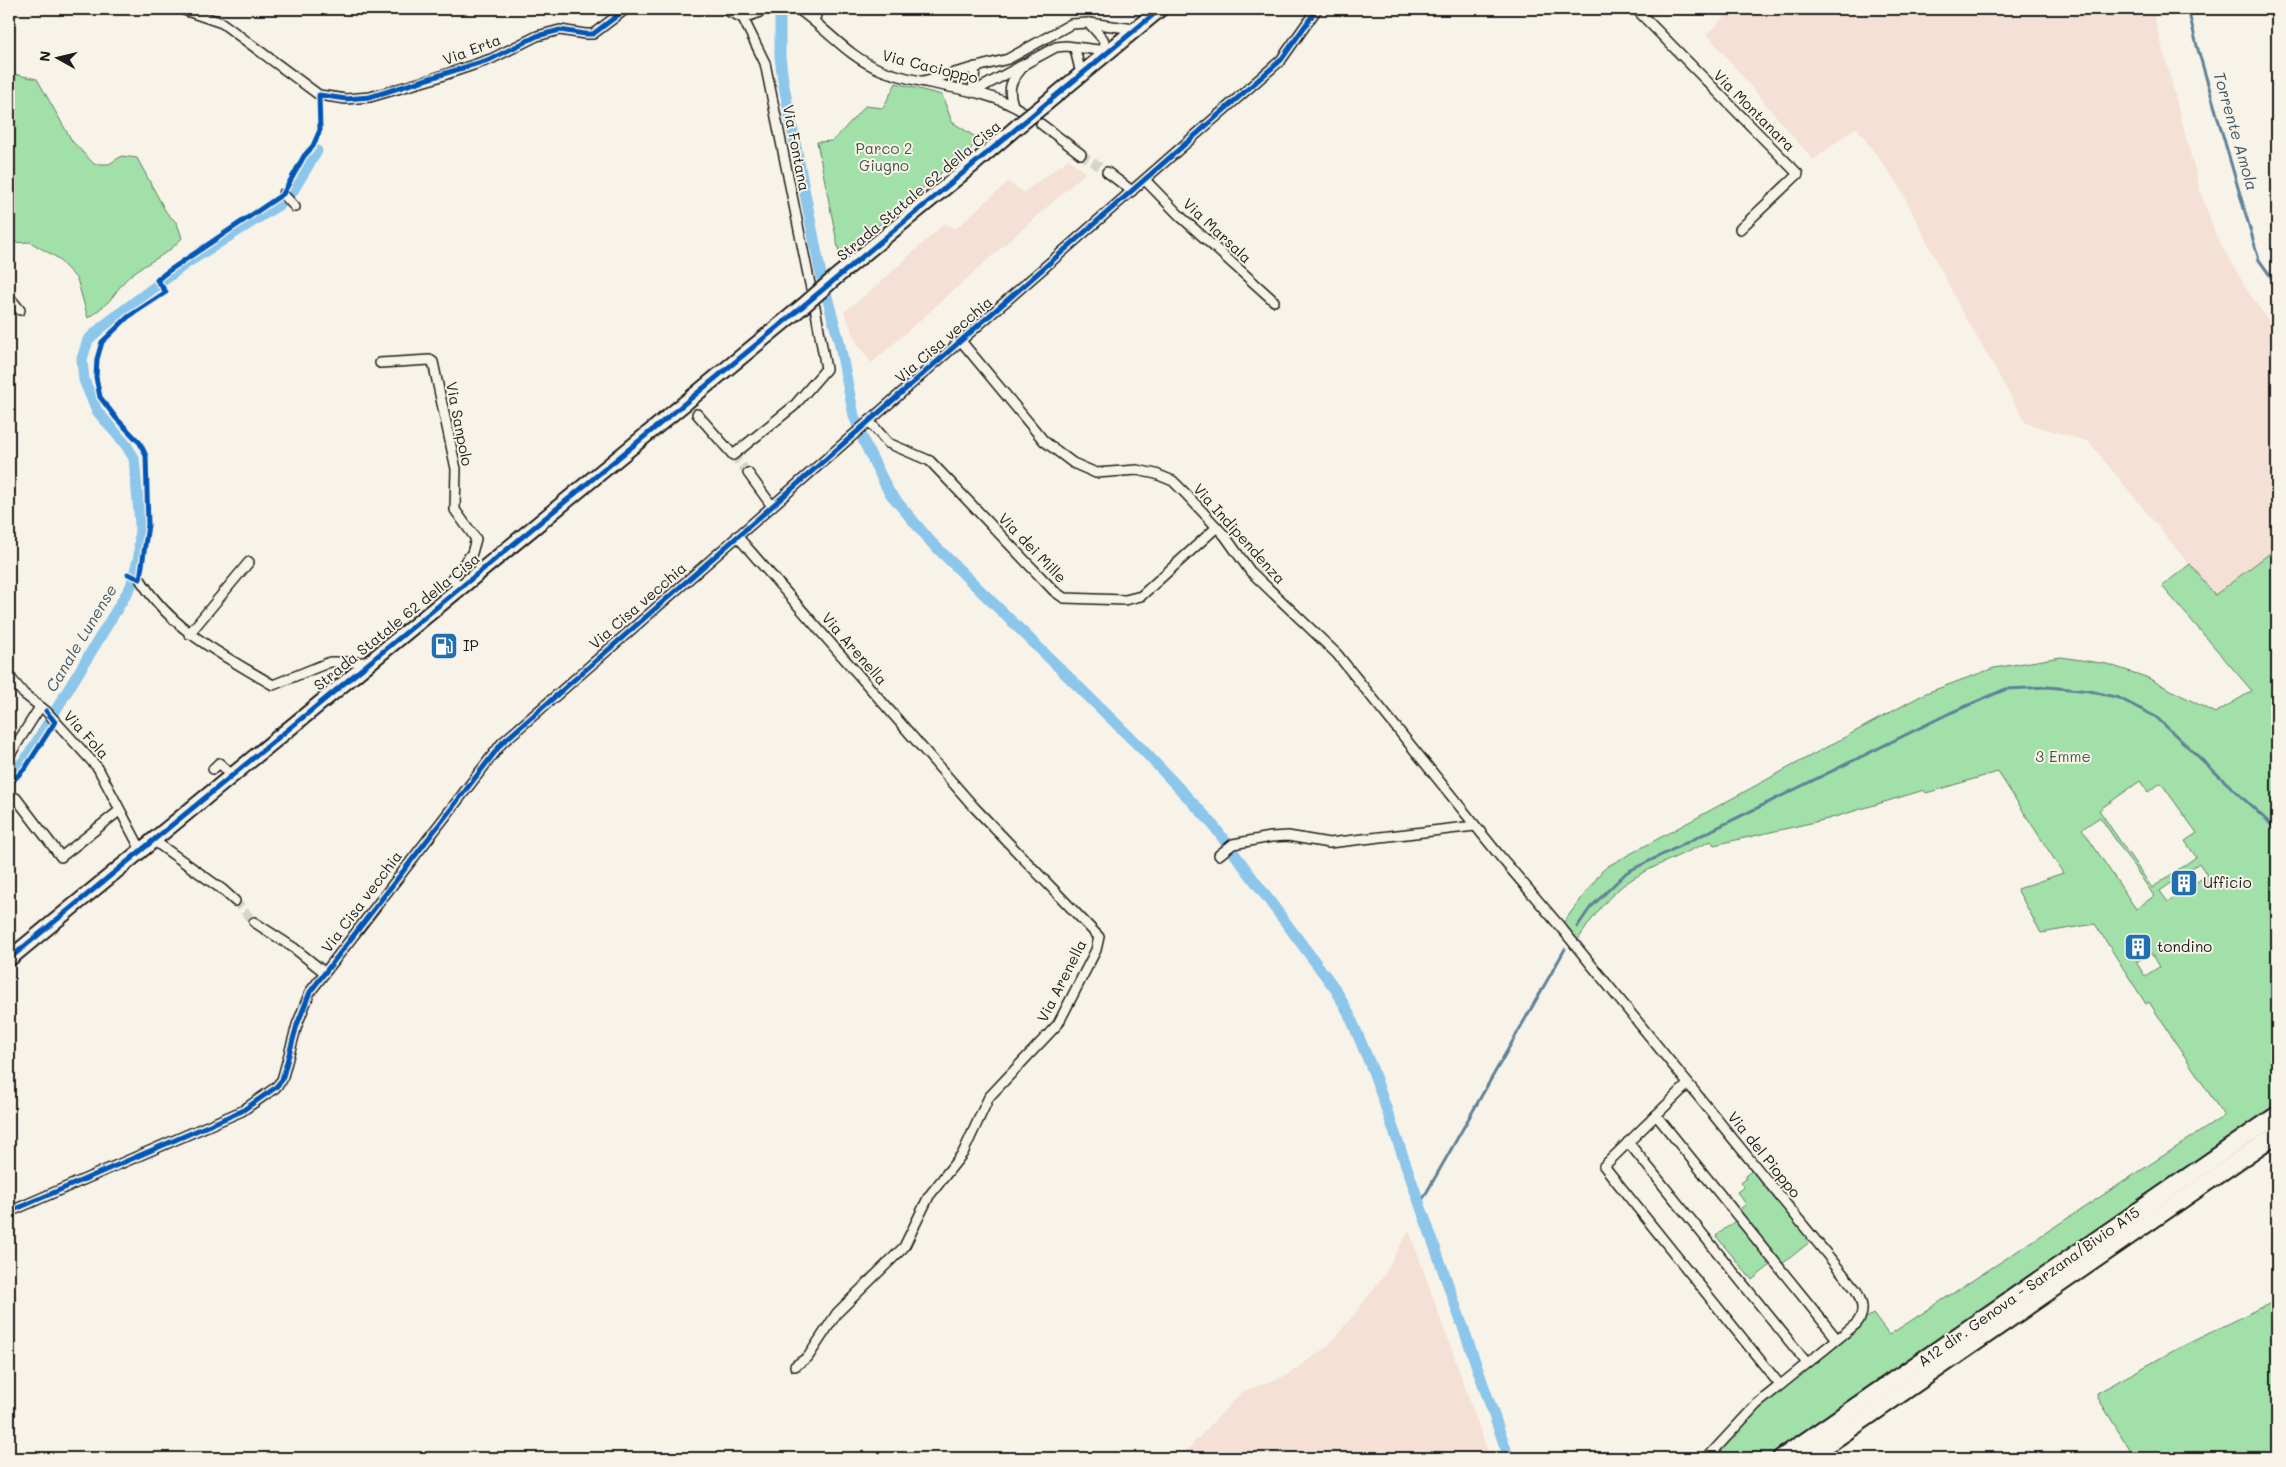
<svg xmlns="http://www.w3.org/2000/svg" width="2286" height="1467" viewBox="0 0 2286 1467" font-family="Mali,sans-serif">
  <rect width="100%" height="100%" fill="#f7f3e8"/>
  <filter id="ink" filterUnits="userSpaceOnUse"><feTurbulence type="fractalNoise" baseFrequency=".02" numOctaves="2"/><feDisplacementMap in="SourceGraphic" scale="10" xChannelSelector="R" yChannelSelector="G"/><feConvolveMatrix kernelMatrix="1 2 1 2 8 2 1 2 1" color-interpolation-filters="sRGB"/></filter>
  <g filter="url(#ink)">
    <g fill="#f4e0d4">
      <polygon points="1733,9 2152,9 2200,190 2216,236 2249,293 2277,333 2277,562 2269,553 2215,596 2089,442 2026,423 1962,311 1899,186 1856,127 1813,160 1707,34"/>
      <polygon points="1069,159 1085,173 872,363 858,345 844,312 874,288 944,224 956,228 1008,182 1024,192"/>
      <polygon points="1409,1230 1490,1458 1191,1458 1185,1452 1242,1392 1287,1375 1327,1347 1354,1315 1384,1275"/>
    </g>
    <g fill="#a1e0a9" stroke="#5e7e62" fill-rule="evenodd">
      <path d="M9 73 37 79 72 141 94 164H109L122 156 137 158 166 212 177 223 182 238C168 255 149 261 132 274 122 282 117 292 109 301 103 307 95 313 88 318L77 279 56 257 30 242 9 243Z"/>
      <polygon points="896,83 942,95 952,122 977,138 975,145 840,257 817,142 833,141 865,106 883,108"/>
      <path d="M2270 553 2277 562V1109L1774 1458H1707L1757 1404 1856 1324 1873 1314 1889 1335 2224 1116 2149 1002 2146 1004 2095 924 2041 933 2017 889 2063 873 1998 772 1926 793 1924 790 1828 819 1714 845 1711 841C1686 853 1642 870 1621 887 1603 902 1587 925 1575 945L1560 927 1602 871 1608 866 1926 693 1994 668 2061 657 2107 664 2146 677 2215 713 2252 691 2162 586 2190 564 2215 595ZM2140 781 2148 792 2161 783 2197 833 2185 841 2196 857 2152 888 2099 810ZM2100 817 2154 896 2136 909 2082 829ZM2199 863 2207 875 2168 902 2160 891ZM2137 937 2145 940 2147 948 2145 953 2141 955 2132 954 2129 951V942ZM2151 953 2159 967 2145 976 2136 962Z"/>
      <polygon points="1755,1168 1811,1241 1776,1269 1772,1264 1752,1280 1716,1236 1736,1220 1733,1215 1746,1204 1737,1192 1744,1187 1741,1183 1746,1179 1745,1176"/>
      <polygon points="2277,1300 2277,1457 2135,1458 2098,1398 2097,1393 2175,1350"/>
    </g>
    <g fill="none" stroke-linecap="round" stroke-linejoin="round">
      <g stroke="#5f8298" stroke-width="3">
        <polyline points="2188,9 2197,46 2259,260 2277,285"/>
        <polyline points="1577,927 1590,908 1627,872 1950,713 2006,689 2048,687 2090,691 2119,698 2156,717 2277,830"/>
        <polyline points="1420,1204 1565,949"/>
      </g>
      <g stroke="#8cc6eb" stroke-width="11">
        <polyline points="780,9 780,56 783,81 821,275 839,341 854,416 865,444 889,492 931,542 1142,749 1210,821 1336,990 1349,1014 1373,1071 1509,1458"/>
        <polyline points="9,777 28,756 131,586 139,556 140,524 134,458 126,445 97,411 84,380 82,359 88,340 102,327 185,264 288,199 317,151"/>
      </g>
      <g stroke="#d6d3c9" stroke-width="9" stroke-dasharray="9 4.5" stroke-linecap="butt">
        <polyline points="1081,154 1107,172"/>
        <polyline points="733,455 748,473"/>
        <polyline points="235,901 254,922"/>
      </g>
      <g stroke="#1c1c1c" stroke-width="12">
        <g id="minor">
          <polyline points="181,9 222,23 319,95 346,99 370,97 432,79 491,59 537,36 560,30 585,34 593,34 626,9"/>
          <polyline points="724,9 743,18 758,13 763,9"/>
          <path d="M798 9C827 29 848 57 881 70 927 88 980 85 1022 111"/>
          <polyline points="1636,9 1798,174 1740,229"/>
          <polyline points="743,18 765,63 811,289"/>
          <polyline points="814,21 818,9"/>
          <polyline points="1075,49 1081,74"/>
          <polyline points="923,81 1008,59 1071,24 1089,23 1135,29"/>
          <polyline points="973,92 1056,47 1066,46 1107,51 1103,39 1089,23"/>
          <polyline points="973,92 975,67"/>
          <path d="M1013 105C1006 84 1013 80 1025 64"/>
          <polyline points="1041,124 1081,154"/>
          <polyline points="1107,172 1132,191"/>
          <polyline points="1145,180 1180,216 1274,301"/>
          <polyline points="283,194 295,207"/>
          <polyline points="9,300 11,299 20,310"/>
          <path d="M961 341 1044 441 1073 463 1096 473 1137 470 1156 474 1173 481 1185 493 1225 536 1250 571 1337 654 1499 855 1563 930 1856 1290C1862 1302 1866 1313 1856 1324L1757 1404 1707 1458"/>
          <polyline points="380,363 430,360 433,362 456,469 455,510 476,539 472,553 452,579 460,586"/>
          <polyline points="697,414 733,455 794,406 826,369 815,307"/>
          <polyline points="869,421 888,443 930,461 1054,591 1064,598 1125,600 1141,596 1217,527"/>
          <polyline points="748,473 772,506"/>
          <polyline points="737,536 974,807 1099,937 1096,950 1058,1024 989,1097 963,1153 929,1196 904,1247 837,1313 808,1357 795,1366"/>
          <path d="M140 579C172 631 223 655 273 685L330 662H369"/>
          <polyline points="189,634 249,562"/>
          <polyline points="9,676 24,694 46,711 98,768 141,850"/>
          <polyline points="9,756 40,707"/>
          <polyline points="213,769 219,763 232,775"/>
          <polyline points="16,798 61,857 119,811"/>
          <polyline points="153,840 223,890 235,901"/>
          <polyline points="1219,855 1233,844 1271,837 1288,836 1329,843 1475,826"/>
          <polyline points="254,922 294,948 324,972"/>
          <polyline points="1688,1084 1604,1166 1780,1385"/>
          <polyline points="1656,1115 1837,1339"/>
          <polyline points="1628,1142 1807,1363"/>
          <polyline points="9,1212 242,1111 275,1088 282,1080 297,1025 310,992 502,743 1281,60 1317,9"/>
          <polyline points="9,1457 11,1458"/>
        </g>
      </g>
      <g stroke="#1c1c1c" stroke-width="18">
        <g id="primary">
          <polyline points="1044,105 1160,9"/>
          <polyline points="836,277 976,162 1019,125"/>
          <polyline points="9,959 803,306"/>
        </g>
      </g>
      <g stroke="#1c1c1c" stroke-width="20">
        <g id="motorway">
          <polyline points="1781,1458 2277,1115"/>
          <polyline points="1808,1458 2277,1134"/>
        </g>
      </g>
      <use href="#minor" stroke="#f7f3e8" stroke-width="9"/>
      <use href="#primary" stroke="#f7f3e8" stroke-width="14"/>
      <use href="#motorway" stroke="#f7f3e8" stroke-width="16"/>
      <g stroke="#1c1c1c" stroke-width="18" stroke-linecap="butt">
        <g id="primary-bridge">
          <polyline points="1019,125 1044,105"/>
          <polyline points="803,306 836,277"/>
        </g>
      </g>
      <use href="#primary-bridge" stroke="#f7f3e8" stroke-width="14"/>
      <g stroke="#f7f3e8" stroke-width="8">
        <g id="cycleway">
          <polyline points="128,574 140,579 148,525 146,456 140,443 116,418 100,397 96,377 97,359 102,342 128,317 166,292 157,280 167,272 283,194 304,156 313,146 320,130 319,95 346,99 370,97 491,59 537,36 560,30 585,34 593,34 626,9"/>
          <polyline points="9,785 26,767 55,722 46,711"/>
          <polyline points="9,959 803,306 1160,9"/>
          <polyline points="9,1212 242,1111 275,1088 282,1080 297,1025 310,992 502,743 1281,60 1317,9"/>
        </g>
      </g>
      <use href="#cycleway" stroke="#0057b8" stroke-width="5"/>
    </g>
  </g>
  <defs>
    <g id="fuel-square" transform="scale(1.4375)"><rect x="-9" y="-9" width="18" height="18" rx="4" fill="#1f6fb2" stroke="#f7f3e8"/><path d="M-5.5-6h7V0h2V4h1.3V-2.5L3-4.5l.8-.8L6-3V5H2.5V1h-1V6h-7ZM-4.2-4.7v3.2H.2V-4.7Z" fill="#fff"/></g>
    <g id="building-square" transform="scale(1.4375)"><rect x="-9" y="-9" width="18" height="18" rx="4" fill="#1f6fb2" stroke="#f7f3e8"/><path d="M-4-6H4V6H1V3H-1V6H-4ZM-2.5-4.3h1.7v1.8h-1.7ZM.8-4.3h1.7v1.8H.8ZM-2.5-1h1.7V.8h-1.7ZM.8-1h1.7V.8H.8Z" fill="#fff"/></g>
  </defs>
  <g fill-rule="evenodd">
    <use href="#fuel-square" x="444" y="646"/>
    <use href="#building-square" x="2184" y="883"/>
    <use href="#building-square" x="2138" y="947"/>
  </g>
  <g text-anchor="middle" stroke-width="4" stroke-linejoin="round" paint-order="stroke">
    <g font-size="15" fill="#1c1c1c" stroke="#f7f3e8">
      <text transform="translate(472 50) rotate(-21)" y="5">Via Erta</text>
      <text transform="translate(930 67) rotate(14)" y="5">Via Cacioppo</text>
      <text transform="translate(1754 111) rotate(45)" y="5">Via Montanara</text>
      <text transform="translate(796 148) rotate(79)" y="5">Via Fontana</text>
      <text transform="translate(919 191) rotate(-40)" y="5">Strada Statale 62 della Cisa</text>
      <text transform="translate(1217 231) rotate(43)" y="5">Via Marsala</text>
      <text transform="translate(944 340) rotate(-41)" y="5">Via Cisa vecchia</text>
      <text transform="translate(459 424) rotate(79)" y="5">Via Sanpolo</text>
      <text transform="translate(1239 534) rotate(48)" y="5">Via Indipendenza</text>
      <text transform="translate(1032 548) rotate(46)" y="5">Via dei Mille</text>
      <text transform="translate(638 606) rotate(-41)" y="5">Via Cisa vecchia</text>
      <text transform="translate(397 622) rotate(-39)" y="5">Strada Statale 62 della Cisa</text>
      <text transform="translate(854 649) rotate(49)" y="5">Via Arenella</text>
      <text transform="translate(86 735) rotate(48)" y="5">Via Fola</text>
      <text transform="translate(362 902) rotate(-53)" y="5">Via Cisa vecchia</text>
      <text transform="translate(1062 981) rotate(-63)" y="5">Via Arenella</text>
      <text transform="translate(1764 1155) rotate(51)" y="5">Via del Pioppo</text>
      <text transform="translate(2029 1287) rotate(-35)" y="5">A12 dir. Genova - Sarzana/Bivio A15</text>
    </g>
    <g font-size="15" fill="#445746" stroke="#f7f3e8">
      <text x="884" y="154">Parco 2<tspan x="884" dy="17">Giugno</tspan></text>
      <text x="2063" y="762">3 Emme</text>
    </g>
    <g font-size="15" fill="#1c1c1c" stroke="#f7f3e8" text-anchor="start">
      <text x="463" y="651">IP</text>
      <text x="2203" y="888">Ufficio</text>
      <text x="2157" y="952">tondino</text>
    </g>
    <g font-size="16" font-style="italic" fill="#435864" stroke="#f7f3e8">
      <text transform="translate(2236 131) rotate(74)" y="6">Torrente Amola</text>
      <text transform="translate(81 638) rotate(-59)" y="6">Canale Lunense</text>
    </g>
  </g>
  <rect width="2286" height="1467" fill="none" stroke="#f7f3e8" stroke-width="30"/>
  <rect x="15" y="15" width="2256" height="1437" fill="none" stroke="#1c1c1c" stroke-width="2" filter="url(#ink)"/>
  <g transform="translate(58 58) rotate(278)" stroke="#f7f3e8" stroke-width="4" paint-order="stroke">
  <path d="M0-4L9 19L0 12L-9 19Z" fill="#1c1c1c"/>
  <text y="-8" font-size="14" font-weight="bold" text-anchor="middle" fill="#1c1c1c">N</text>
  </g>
</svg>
